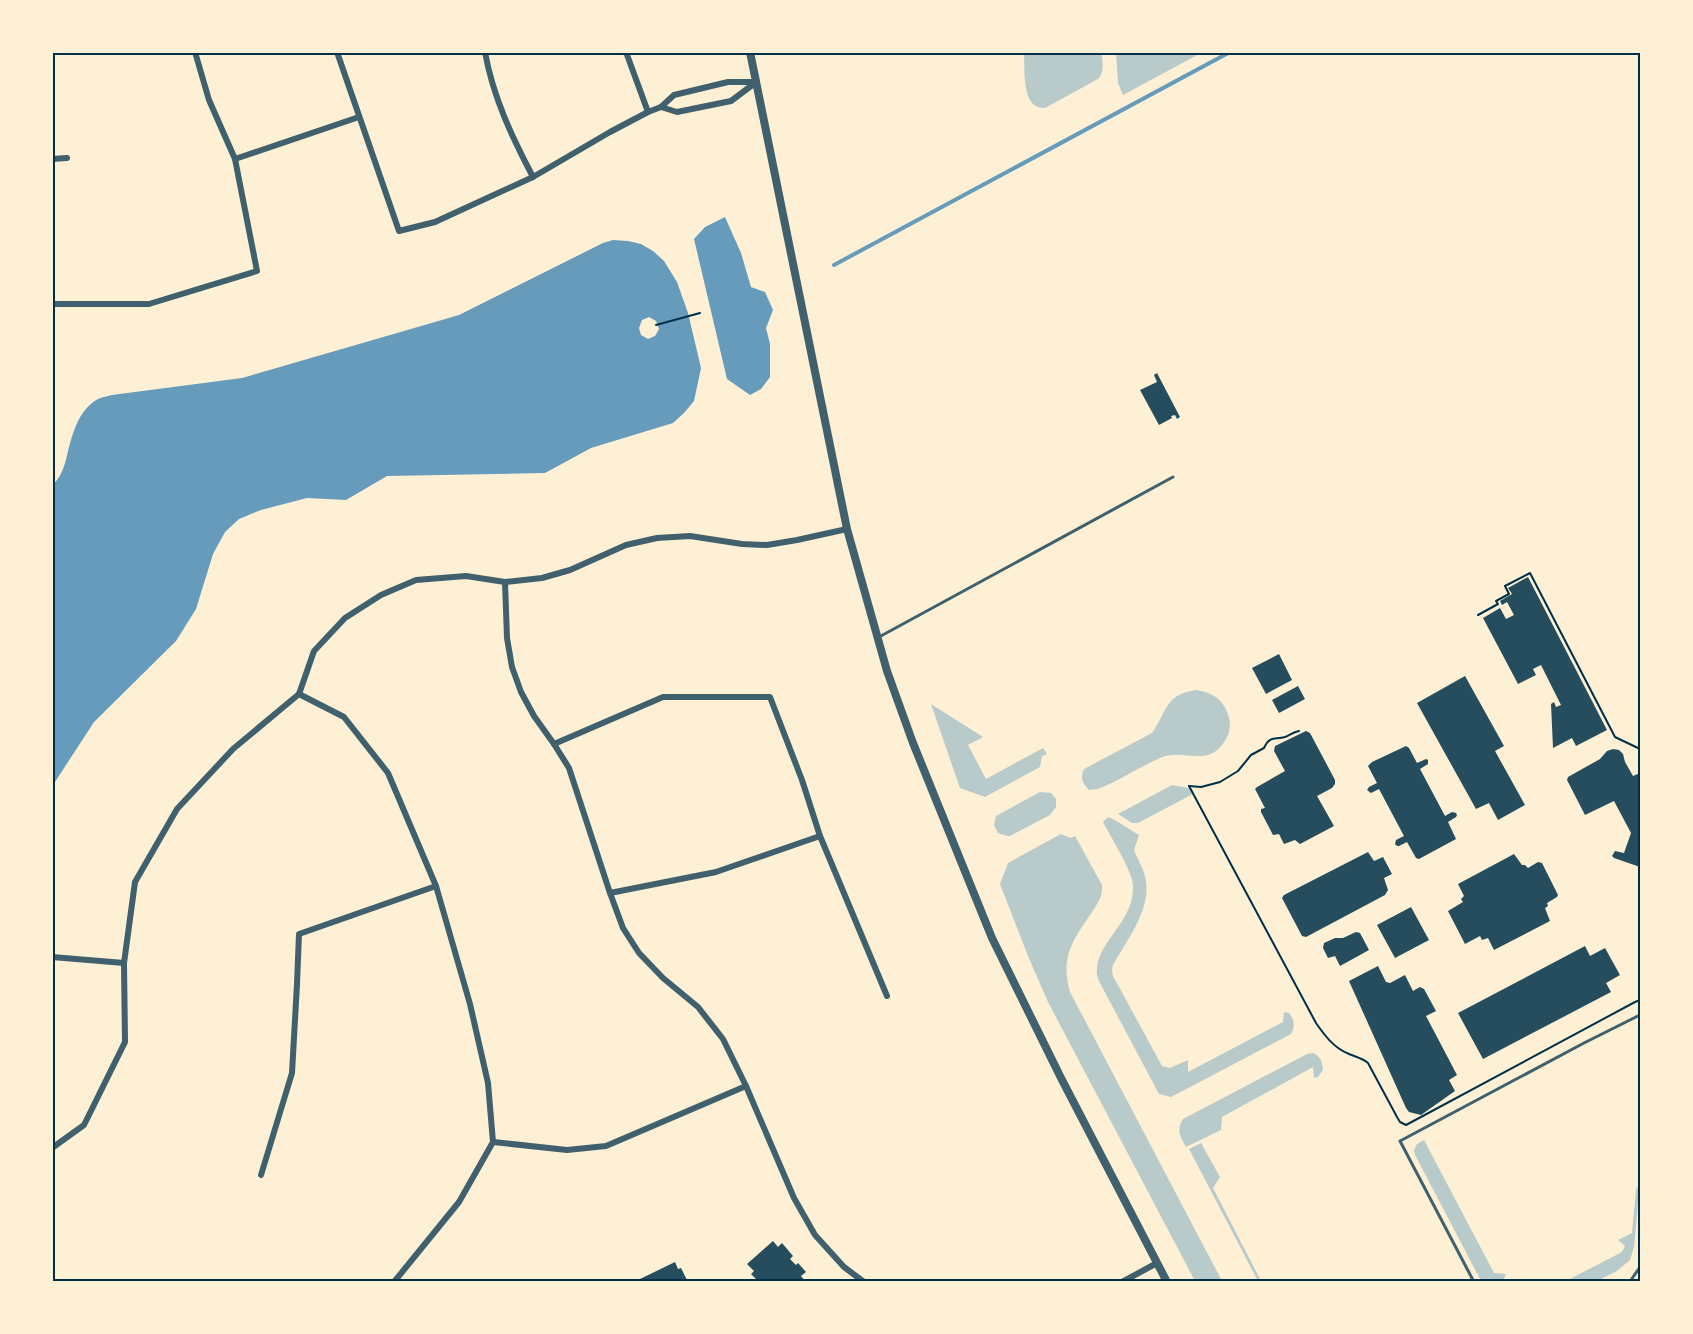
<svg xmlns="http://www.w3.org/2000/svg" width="1693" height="1334" viewBox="0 0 1693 1334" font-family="'IBM Plex Sans',sans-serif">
  <rect width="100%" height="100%" fill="#fdf0d5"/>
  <g fill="#b9caca">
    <path d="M1024 53H1102C1102 62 1105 72 1098 79L1045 108C1021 110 1025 69 1024 53Z"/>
    <polygon points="1116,53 1116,52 1201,53 1123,95 1118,83"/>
    <path d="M1196 690C1210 692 1222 698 1227 712 1231 721 1231 730 1226 739 1209 770 1183 747 1160 758 1139 767 1119 781 1098 789L1089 790C1082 783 1080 778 1084 769L1152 733C1167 712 1165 694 1196 690Z"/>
    <polygon points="931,704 983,737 968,745 986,779 1043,748 1047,754 1042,756 1040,767 985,797 960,788"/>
    <polygon points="1172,785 1189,788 1192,793 1191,795 1138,823 1132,823 1118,814"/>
    <polygon points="1040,792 1051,793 1056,799 1056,807 1050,815 1010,836 1007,836 998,833 994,825 996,816"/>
    <path d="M1108 817 1113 819 1139 835 1134 850C1138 861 1145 870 1146 882 1150 911 1127 940 1113 965L1112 970 1113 976 1162 1066 1170 1068 1188 1060V1072L1283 1022 1284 1012 1289 1013C1295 1021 1295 1026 1291 1034L1171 1097 1159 1094 1100 983C1098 979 1096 974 1097 969 1098 941 1135 921 1133 885 1132 870 1110 836 1103 822Z"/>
    <path d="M1061 834 1071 838 1075 836 1102 885C1103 896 1098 903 1092 912 1073 940 1060 957 1070 992L1222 1281H1195L1048 1002 1028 956 1000 884 1008 863Z"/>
    <path d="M1313 1053C1321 1057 1322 1061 1323 1070L1318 1077 1314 1078 1313 1067 1222 1117 1221 1130 1186 1147C1180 1135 1176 1131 1183 1119L1307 1054Z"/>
    <polygon points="1424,1140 1494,1273 1506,1274 1503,1281 1482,1281 1479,1277 1415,1155 1414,1150 1417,1144"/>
    <polygon points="1201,1143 1220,1177 1213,1188 1261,1281 1258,1281 1189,1149"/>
    <polygon points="1640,1182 1634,1247 1630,1260 1617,1271 1597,1281 1566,1281 1622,1252 1625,1246 1618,1240 1632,1233 1636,1190"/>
  </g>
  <g fill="#669bbc">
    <polygon points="725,217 741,253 751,287 765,292 773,310 766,328 770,344 770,377 761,389 750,395 727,379 694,239 705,227"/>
    <path d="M613 240 628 241 641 244 653 251 664 261 677 282 688 313 701 368 694 401 684 413 673 423 591 448 545 473 387 476 346 500 307 498 261 510 239 519 225 532 213 554 196 609 176 641 94 722 53 785V484C60 478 63 470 66 460 71 439 77 410 98 399 102 397 108 396 112 395L242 378 459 315 603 243Z"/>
  </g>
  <polygon fill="#fdf0d5" points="649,317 656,321 659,329 655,336 648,339 641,335 639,328 642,320"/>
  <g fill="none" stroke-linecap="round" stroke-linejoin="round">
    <polyline stroke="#669bbc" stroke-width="4" points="834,265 1230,52"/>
  </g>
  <g fill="#264d5e">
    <polygon points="1157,373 1180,417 1177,419 1175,415 1171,416 1172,418 1159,425 1140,390 1157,382 1154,375"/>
    <polygon points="1528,577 1607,730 1576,746 1572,738 1553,748 1551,704 1554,702 1556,707 1561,705 1541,665 1533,669 1536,675 1518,684 1483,618 1500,608 1506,619 1514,615 1507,602 1502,605 1500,601 1512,594 1508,588"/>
    <polygon points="1279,654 1292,680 1266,694 1252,668"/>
    <polygon points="1465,676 1504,746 1495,751 1525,805 1498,820 1489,803 1476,809 1417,703"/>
    <polygon points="1298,686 1305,699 1279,713 1272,700"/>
    <polygon points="1306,731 1310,733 1335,780 1335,784 1332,788 1317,796 1334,826 1300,844 1295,840 1284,844 1279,834 1273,835 1261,812 1261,809 1265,808 1255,789 1257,787 1285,771 1274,751 1275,746"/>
    <polygon points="1406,746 1409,748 1417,763 1426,759 1428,760 1428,764 1420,769 1445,816 1452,812 1456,813 1457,815 1456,817 1448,822 1456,839 1419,859 1416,858 1407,842 1399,846 1397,846 1395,844 1396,840 1404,836 1379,789 1371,793 1367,790 1369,787 1377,783 1368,766 1372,762"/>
    <polygon points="1613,749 1619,750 1623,754 1625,762 1633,776 1640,773 1640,867 1614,858 1612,856 1615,851 1624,853 1631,833 1614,801 1585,815 1567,780 1568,777 1600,759 1607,751"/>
    <polygon points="1368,852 1374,861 1383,857 1392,874 1384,878 1388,890 1385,895 1306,937 1302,936 1282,898 1284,895"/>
    <polygon points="1514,854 1522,865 1525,865 1528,868 1538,862 1542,863 1558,895 1557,897 1547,903 1548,906 1545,908 1550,921 1494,950 1488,938 1482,940 1480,936 1465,944 1448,911 1463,902 1461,899 1464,896 1458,884"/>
    <polygon points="1411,907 1429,940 1395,958 1377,925"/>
    <polygon points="1356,932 1360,933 1369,950 1340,966 1335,956 1328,958 1323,948 1324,943 1335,938 1343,938"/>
    <polygon points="1585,946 1590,956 1605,948 1620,975 1606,983 1611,992 1483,1059 1458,1013"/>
    <polygon points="1378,966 1386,982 1390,983 1405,975 1413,991 1420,987 1424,989 1436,1011 1426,1016 1457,1075 1449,1080 1455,1091 1421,1115 1409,1112 1406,1108 1349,981"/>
    <polygon points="773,1241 778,1247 782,1243 793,1256 790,1259 796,1265 798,1263 806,1272 801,1276 806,1282 761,1282 759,1279 758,1281 751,1274 754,1271 747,1264"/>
    <polygon points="675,1262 678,1269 681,1268 688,1282 640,1282 640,1279"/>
  </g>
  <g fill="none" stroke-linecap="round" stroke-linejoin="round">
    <g stroke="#003049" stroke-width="2">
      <polyline points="656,325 700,313"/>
      <polyline points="1478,615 1498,604 1496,601 1509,594 1505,586 1530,573 1615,737 1640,749"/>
      <path d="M1189 786 1316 1023C1325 1036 1334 1048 1349 1054 1356 1057 1362 1058 1368 1063L1397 1117 1400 1122 1406 1125 1635 1002 1640 1000"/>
      <path d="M1189 786 1201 787 1220 782 1238 771 1251 755 1264 748C1270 735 1275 740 1285 737 1290 735 1293 732 1299 731"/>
    </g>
    <g stroke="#3f606c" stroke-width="3">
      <polyline points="879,637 1173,477"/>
      <polyline points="1474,1282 1400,1141 1584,1043 1640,1015"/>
      <polyline points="1628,1282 1631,1280 1640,1267"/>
    </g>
    <g stroke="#3f606c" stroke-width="6">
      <polyline points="337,52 399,231 435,222 533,177 610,132 648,112 661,107 674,95 728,82 756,82"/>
      <path d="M485 52C493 97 512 137 533 177"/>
      <polyline points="626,52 648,112"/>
      <polyline points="661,107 677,112 731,101 755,83"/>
      <polyline points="52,159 67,158"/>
      <polyline points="235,159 359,117"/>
      <polyline points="52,304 149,304 257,271 235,159 209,100 195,52"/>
      <polyline points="505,582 507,638 512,667 521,692 534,716 554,744 569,768 610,893 623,928 639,953 663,978 698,1007 723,1039 746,1086 794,1198 815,1235 844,1267 864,1282"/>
      <polyline points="299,694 344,717 388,773 436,886 470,1004 488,1083 493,1142 459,1202 394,1282"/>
      <polyline points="554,744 663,697 770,697 802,780 820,836 887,996"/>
      <polyline points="610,893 716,872 820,836"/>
      <polyline points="52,957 124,963"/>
      <polyline points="493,1142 567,1150 606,1146 746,1086"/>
      <polyline points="52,1148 84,1125 125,1042 124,963 135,882 177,809 233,749 299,694 314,651 345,618 381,595 416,580 466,576 505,582 542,578 570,570 626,545 657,538 690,536 742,544 767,545 797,540 847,529"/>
      <polyline points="261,1175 292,1073 297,984 299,934 436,886"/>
      <polyline points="1122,1282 1157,1263"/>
    </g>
    <polyline stroke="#3f606c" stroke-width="8" points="750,52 847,529 887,671 913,743 992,938 1061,1078 1167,1282"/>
  </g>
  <rect width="1693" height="1334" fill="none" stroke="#fdf0d5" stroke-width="108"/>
  <rect x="54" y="54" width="1585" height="1226" fill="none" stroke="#003049" stroke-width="2"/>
</svg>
